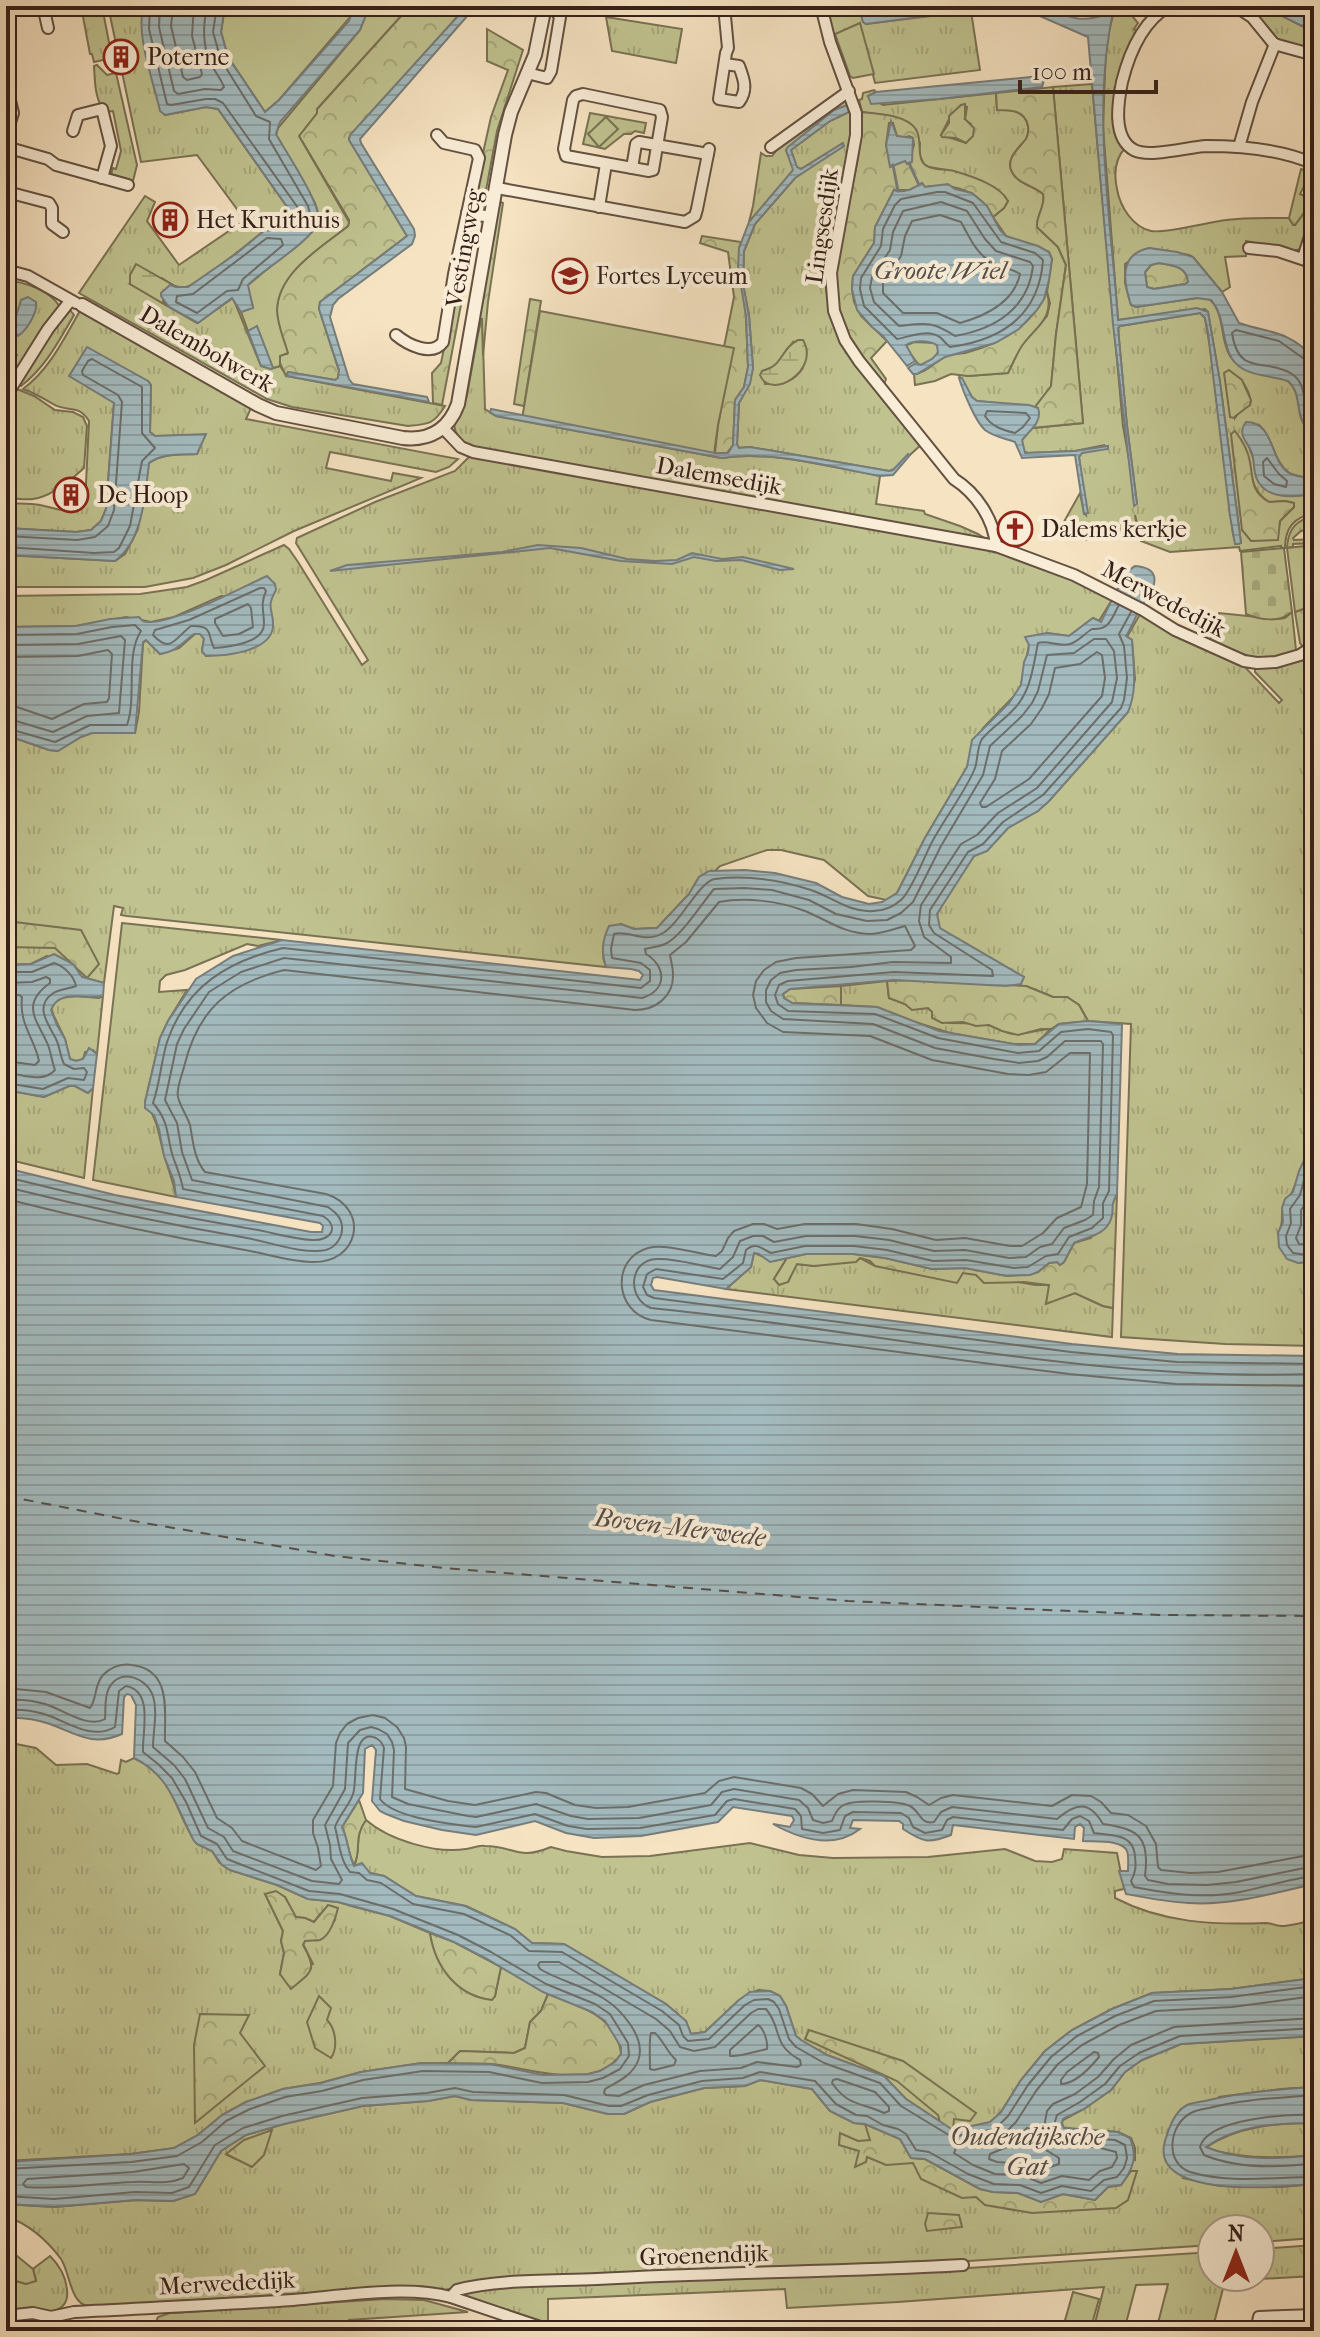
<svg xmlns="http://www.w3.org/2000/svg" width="1320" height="2337" viewBox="0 0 1320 2337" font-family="'IM FELL French Canon',serif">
  <defs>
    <pattern id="grass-tufts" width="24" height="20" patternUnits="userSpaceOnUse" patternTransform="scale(2)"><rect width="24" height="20" fill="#c0c390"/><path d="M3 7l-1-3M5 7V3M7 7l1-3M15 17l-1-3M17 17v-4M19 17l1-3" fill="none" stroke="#a6a77b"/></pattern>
    <pattern id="forest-crowns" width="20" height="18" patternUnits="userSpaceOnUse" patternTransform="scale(2)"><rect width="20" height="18" fill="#c0c390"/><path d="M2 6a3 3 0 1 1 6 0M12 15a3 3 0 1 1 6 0" fill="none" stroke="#a6a77b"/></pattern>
    <pattern id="wetland-marsh" width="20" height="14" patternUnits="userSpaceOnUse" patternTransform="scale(2)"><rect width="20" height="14" fill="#c0c390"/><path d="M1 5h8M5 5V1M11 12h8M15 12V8" fill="none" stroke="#a6a77b"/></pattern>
    <pattern id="cemetery-stones" width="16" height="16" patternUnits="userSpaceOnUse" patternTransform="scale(2)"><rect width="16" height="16" fill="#c0c390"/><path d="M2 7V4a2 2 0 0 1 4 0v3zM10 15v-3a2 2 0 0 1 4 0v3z" fill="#a6a77b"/></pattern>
    <pattern id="water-rules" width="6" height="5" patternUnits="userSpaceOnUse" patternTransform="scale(2)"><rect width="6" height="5" fill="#a3bbbf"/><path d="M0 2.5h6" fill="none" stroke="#8da0a3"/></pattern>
  </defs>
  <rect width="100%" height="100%" fill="#f6e3c2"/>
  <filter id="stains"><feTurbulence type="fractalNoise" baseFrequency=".0025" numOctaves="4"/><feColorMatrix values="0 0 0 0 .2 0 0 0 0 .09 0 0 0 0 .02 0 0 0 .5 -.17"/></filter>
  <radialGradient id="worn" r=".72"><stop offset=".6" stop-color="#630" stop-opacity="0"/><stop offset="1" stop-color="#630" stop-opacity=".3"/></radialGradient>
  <g fill="url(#grass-tufts)" stroke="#7a7254" stroke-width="2" fill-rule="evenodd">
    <polygon points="81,6 102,6 112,58 94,62 92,54 90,54"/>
    <path d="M108 6H145L143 8 165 115 206 107 218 109 295 218 279 231 265 230C251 241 200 284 186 287 176 289 170 283 162 278L130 284 197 323 233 298 261 366 271 369 280 366 287 376 445 406C434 424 429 424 408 426L292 407 267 399 79 293 145 196 155 202 147 221 179 265 245 220 197 155 141 162Z"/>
    <polygon points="824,6 859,6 863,22 866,24 971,11 980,70 875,83 860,24 832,36"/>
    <path d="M1113 6H1124L1138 23 1134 29 1138 32 1120 72 1125 148C1115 159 1114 175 1117 189 1120 207 1133 227 1151 231 1164 234 1209 222 1226 220 1247 217 1268 218 1289 218L1295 225 1314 200V214L1301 249 1292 251 1246 241V256L1225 257 1230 287 1222 292 1193 257 1189 255 1149 248 1125 264V283L1131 305 1136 307 1197 298H1208C1226 312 1219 338 1230 356 1245 380 1277 368 1291 384 1305 400 1291 419 1314 434V479C1305 477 1295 477 1288 472 1273 460 1273 437 1259 425L1250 450 1255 462V472L1295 496 1314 493V513C1294 517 1285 528 1285 548H1281V546L1240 551 1239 547 1170 552 1141 541 1135 515 1138 536 1101 532 1086 540 1060 529 1080 493 1084 513 1086 515 1079 457 1082 453 1105 445 1075 451 1028 453 1023 451 1022 440 1032 428 1083 423 1053 87 1092 84 1123 426 1137 504 1127 426 1118 328 1120 326 1200 313 1205 318 1210 347 1233 534 1236 544 1241 543 1220 382 1208 312 1205 309 1118 320 1103 127 1106 44 1114 11ZM1234 375C1243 379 1252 395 1250 405L1240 411 1235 418ZM1244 446C1253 467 1247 489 1269 502L1285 501 1294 503V507L1280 521 1279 526 1242 530Z"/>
    <polygon points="1243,6 1262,6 1314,32 1314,51 1276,41"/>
    <polygon points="606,17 682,29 676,63 612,51"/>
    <path d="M97 65 107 75 116 73 137 165 133 181 111 174 113 168 116 169 121 151 113 111 106 112C94 101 95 79 94 66Z"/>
    <path d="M874 90 876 92 868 96 883 105 996 93 997 109C1011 110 1025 110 1028 126 1029 131 1028 135 1026 139 1019 148 1005 159 1012 172 1018 184 1034 186 1043 194 1046 206 1036 215 1037 227L1058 247 1066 265 1056 334 1051 387 1035 407 977 401 972 397 958 374 968 376 1008 373 1021 346 1047 316 1050 303 1047 292 1052 259 1049 252 1006 236 993 217 1004 208 1008 201 982 181 952 171 929 167 924 164 919 154 920 143 908 122 890 116 862 112 859 100 862 99 863 93ZM961 105 967 107 965 120 971 124 966 143 941 135 951 115Z"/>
    <path d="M848 98 855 127 828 265 826 288 830 312 922 444 893 470 889 471 750 447 738 448 737 444 739 403 749 384 753 368 749 316 743 284 744 251 755 224 795 178 843 143 801 169 797 168 791 150 830 121 849 112 847 106 786 150 794 170 749 222 753 206 761 153 766 156H772L776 151V145ZM793 342 803 368C793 383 783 384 765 384L762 371 775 366Z"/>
    <path d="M6 280C24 282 50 290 60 307L6 389V370L17 355 6 347V312L9 310C10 301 6 290 6 280Z"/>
    <path d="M81 309 251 408 246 419 458 459 449 467 436 472 330 452 326 468 391 481 393 473 421 478 294 531 226 565 193 578 145 587H6V555L115 561 125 554 138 529 149 463C162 453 181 455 197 454L205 435 155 436 150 432 151 385 148 381 114 403 106 509 101 521 91 530 76 532 6 528V503C17 504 29 503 40 505 56 508 72 517 85 504L89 421C78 403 67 413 53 404 43 398 34 393 23 389 50 369 65 337 81 309Z"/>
    <path d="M70 310 74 315C59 341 45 368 21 386L18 385 52 330Z"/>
    <path d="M482 312 485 409 496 416 721 458C771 450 830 467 880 476L876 504 924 511 925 514 960 526 978 534 989 541 472 449C461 440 454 436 454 421L462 412 467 395Z"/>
    <path d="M914 342 935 343 939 349C937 357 927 365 919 365L906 348 905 346Z"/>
    <path d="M17 389 34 396 55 410 73 412 83 417 87 426 84 468C71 480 51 497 33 499 24 500 15 498 6 498V406Z"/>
    <path d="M471 455 979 548C1021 558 1075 577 1113 598L1099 621 1093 618 1069 636 1047 633 1029 645 1021 685 1016 694 983 728 972 748 967 767 925 838 897 893 886 900 868 896 824 860 781 850H767L720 866 715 871 709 872 699 877 689 894 657 928 634 929 621 924 603 957 606 967 127 916 121 915 123 908 114 906 104 983 82 977 47 956 31 964 6 965V735L49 750 57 751 81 737 92 733H135L139 712 143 643 146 640 160 654 179 648 195 634H201L204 639 202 651 206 656 246 651 269 607 271 600 221 596 174 617 151 622 126 617 76 626 6 627V596L140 594 187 587 206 580 284 545 289 549 298 562 362 665 368 660 296 543 297 538 375 502 455 471Z"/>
    <path d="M1314 516V529L1301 531 1293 538 1294 540 1314 539V543L1293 544V547L1287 548C1288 529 1296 520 1314 516Z"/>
    <polygon points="1314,605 1314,640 1303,647 1300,643 1295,612"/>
    <path d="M1292 612 1296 650C1267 669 1238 653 1210 640L1219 613 1278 619 1285 618Z"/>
    <path d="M1140 614 1244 666 1279 703 1282 700 1255 672V669L1314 649V658L1309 661 1314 666V1123L1311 1130 1314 1148C1302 1162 1300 1174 1293 1190 1291 1196 1285 1201 1283 1207 1280 1217 1285 1221 1278 1233L1298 1263 1306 1262 1314 1265V1346L1225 1344 1121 1337 1131 1024 1088 1021 1079 1005 1067 997H1053L1026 986H1019L1024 977C1008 969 947 939 939 927 935 922 937 915 939 909L974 856 987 851 1008 828 1038 811 1049 801 1128 712 1135 679 1132 640 1127 637Z"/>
    <path d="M122 923 282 940 258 946 247 944 185 970 166 975 160 981 159 992 187 990 168 1021 160 1038 145 1102C160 1124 158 1135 165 1158 169 1172 174 1183 176 1197L93 1180Z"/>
    <path d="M887 981 889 998 905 1004 912 1009 928 1008 949 1023C959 1023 985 1023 994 1027 1001 1029 1005 1033 1013 1034 1026 1035 1038 1029 1051 1029L1035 1044H1013L950 1033 912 1021 877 1007 841 1005V986Z"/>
    <path d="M76 996 99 998 103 996 97 1054 93 1050 85 1052 83 1059 76 1061 70 1059 65 1039 51 1010C56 997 64 997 76 996Z"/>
    <polygon points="69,1086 75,1086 88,1093 93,1088 84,1178 6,1159 6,1090 44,1097"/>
    <polygon points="754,1253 774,1261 787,1258 774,1279 788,1282 796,1264 814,1266 860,1258 875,1266 976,1274 1035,1285 1051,1285 1046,1303 1075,1293 1103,1306 1113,1308 1112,1337 726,1289 751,1267"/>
    <path d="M16 1744 36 1748 56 1765 87 1764 117 1774 119 1773 121 1760 126 1762 134 1758C178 1779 173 1812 197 1844L212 1851 219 1862 230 1870 277 1885 308 1899 338 1902 355 1907 390 1916 430 1933 432 1942 495 1996 501 1967 548 1994 541 2011 530 2022 525 2048 514 2053 460 2051 448 2063H422L361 2072 320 2083 283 2089 246 2102 222 2115 198 2135 175 2148 131 2154 6 2161V1745ZM265 1894 285 1897 295 1917 305 1918 314 1922 320 1914 335 1920C326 1932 319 1938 305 1940L303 1944 313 1964 280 1974 284 1953 281 1941 283 1931Z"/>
    <path d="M366 1820C389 1840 436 1854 466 1849 473 1848 478 1845 485 1846 515 1846 517 1861 551 1847L566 1851 602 1857 650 1856 750 1843 799 1855 833 1858 928 1857 1005 1849 1035 1861 1052 1862 1062 1859 1064 1849 1117 1853 1124 1889 1115 1891V1898C1163 1923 1213 1925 1266 1923 1273 1923 1277 1927 1284 1926 1294 1925 1304 1922 1314 1920V1978L1231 1989 1152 1993 1112 2009 1072 2030 1045 2051 1021 2080 1001 2112 990 2123 953 2130 906 2099 884 2076 827 2055 801 2040 796 2036 786 2006 780 1996 770 1991 758 1990 739 2000 705 2032 691 2034 686 2021 666 2004 564 1944 532 1943 515 1929 466 1906 416 1896 384 1876 370 1873 354 1866C362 1849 353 1837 366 1820Z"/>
    <path d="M1314 2036V2087L1281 2089 1219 2097 1183 2178 1220 2186 1282 2187 1314 2184V2238L1260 2242V2229H1212V2245L907 2265 613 2273 464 2285 442 2291H348L88 2306C70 2303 70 2273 61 2259 47 2240 28 2224 6 2216V2204L54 2207 136 2200 173 2201 195 2194 221 2151 246 2135 284 2124 363 2106 428 2101 455 2096 471 2100 563 2103 608 2114H624L650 2102 704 2088 745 2086 760 2080 812 2089 830 2111 854 2123 1135 2160V2148L1131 2138 1118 2132 1064 2128 1061 2123 1063 2120 1084 2109 1111 2090 1125 2072 1142 2060 1181 2044ZM271 2130 264 2154 252 2166 227 2155Z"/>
    <path d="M1314 2123V2155C1277 2159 1240 2159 1205 2148 1237 2126 1276 2123 1314 2123Z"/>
    <polygon points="1314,2245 1314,2276 1225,2281 1212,2331 1156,2331 1168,2284 1136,2285 1124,2331 1093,2331 1104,2287 898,2302 787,2308 785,2289 548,2299 548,2327 461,2297 459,2294 462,2290 594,2280 907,2272 1212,2252 1212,2277 1260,2277 1260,2249"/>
    <path d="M50 2256C60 2266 66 2276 67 2290 71 2321 27 2312 6 2312V2278L26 2284 36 2280 33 2269Z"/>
    <polygon points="385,2299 424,2300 468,2312 349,2320 349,2331 245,2331 244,2324 152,2331 158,2317 170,2313"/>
  </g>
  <g fill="url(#forest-crowns)" stroke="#7a7254" stroke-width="2" fill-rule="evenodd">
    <path d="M410 6H467L349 138 407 236 320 302 319 309 339 371 338 378 335 380 288 372 286 376 279 361 280 355 287 354C284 340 277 325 277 311 277 272 322 247 348 226L349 220 299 136 317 113V109Z"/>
    <polygon points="487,29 523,50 497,131 482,212 474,209 473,198 491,117 508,70 487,61"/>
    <path d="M1053 87 1083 423 1032 428 1038 408 1035 407 1051 386 1056 334 1066 265 1058 247 1037 227C1036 215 1046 206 1043 194 1034 186 1018 184 1012 172 1005 159 1019 148 1026 139 1028 135 1029 131 1028 126 1025 110 1011 110 997 110L996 93Z"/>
    <polygon points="965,104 965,119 974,128 973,136 966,143 956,138 942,137 941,135 949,123 949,116 961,105"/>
    <path d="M862 112C878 114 898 114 911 124 927 136 912 161 929 167 936 170 946 169 954 171 971 176 1000 185 1008 201L1004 208 993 217C980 191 953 182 925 187L922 183 913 190H894L875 227 874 243 853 276 852 289 854 302 861 316 887 341 871 358 886 379 883 387C865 365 844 337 839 307 827 248 864 174 862 112ZM889 123H893L897 136 904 138 909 136 913 138 914 145 910 158 891 166 886 145Z"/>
    <polygon points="590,113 646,123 644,133 635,131 631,134 624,134 605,149 583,144"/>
    <polygon points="1301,169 1311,173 1300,194 1313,200 1295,225 1293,225 1289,218"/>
    <polygon points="499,201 503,203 488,302 483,356 482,318 478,333 477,324"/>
    <polygon points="471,217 477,220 442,405 433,403 432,373 441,363"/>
    <polygon points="702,236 741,242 739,248 746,316 748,367 744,387 735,400 733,445 727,453 715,453 718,425 733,348 724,347 734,297 728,252 700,243"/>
    <path d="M1159 263C1172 265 1187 266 1188 282L1185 284 1154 289 1147 287 1145 272 1151 265Z"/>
    <path d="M1047 292C1054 318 1038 325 1024 343 1017 352 1013 363 1008 373L968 376 951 374 935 381 915 385 914 374C927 373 935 361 947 356 952 354 959 354 965 353 1000 344 1032 326 1047 292Z"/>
    <polygon points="530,299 541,301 524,406 514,404"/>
    <polygon points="1229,370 1242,380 1251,400 1250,405 1233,418 1230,417 1224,373"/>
    <path d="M1235 431C1242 440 1248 450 1250 462 1253 479 1251 492 1269 502L1285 501 1294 503V507L1280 521 1278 540 1251 541 1242 530 1231 434Z"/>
    <polygon points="6,921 81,930 99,964 87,978 55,948 6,947"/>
    <polygon points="916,980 1026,986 1053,997 1067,997 1079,1005 1088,1021 1059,1024 1051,1029 1041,1029 1018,1035 1002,1031 989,1025 976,1026 963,1022 942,1023 932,1018 932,1012 928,1008 912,1010 905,1004 889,998 887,981"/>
    <polygon points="841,986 841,1005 792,1003 784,998 783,994 790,989"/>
    <polygon points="1117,1194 1113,1308 1103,1306 1075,1293 1046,1304 1049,1285 1024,1282 984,1283 976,1275 963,1273 957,1283 875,1266 870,1261 860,1258 856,1262 814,1266 797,1264 788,1282 779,1285 774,1279 787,1258 806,1254 853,1254 885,1258 932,1269 965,1268 1007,1276 1038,1272 1049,1263 1057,1262 1060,1265 1064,1262 1074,1243 1091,1238 1111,1209 1111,1205"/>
    <path d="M359 1800 366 1820C353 1837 362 1849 354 1866 348 1853 348 1840 342 1827Z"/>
    <path d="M276 1891 285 1897 296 1917 305 1918 314 1922 328 1905 338 1908C336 1917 330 1936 320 1940 315 1941 310 1940 305 1941L303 1945C318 1971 312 1971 291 1989L280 1974 284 1953 281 1941 283 1931 265 1894Z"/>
    <path d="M430 1933 454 1942 501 1967 495 1996 492 2000C457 1996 435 1967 430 1933Z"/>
    <path d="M548 1994C578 2005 618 2017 621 2054 593 2093 530 2068 492 2064 478 2063 463 2064 448 2063L460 2051 514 2053 525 2048 530 2022 541 2011Z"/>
    <path d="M319 1996 331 2008 327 2020C336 2029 338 2048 331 2058L315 2048 307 2022Z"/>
    <polygon points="200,2014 249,2015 240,2033 265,2066 195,2123 194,2045"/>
    <polygon points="809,2030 903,2061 976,2113 970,2121 954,2119 953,2130 942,2129 938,2115 897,2081 805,2039"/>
    <polygon points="865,2124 900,2139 911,2158 925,2159 980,2189 993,2192 1018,2193 1041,2202 1063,2194 1095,2200 1108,2187 1121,2185 1131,2171 1137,2171 1128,2200 1116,2208 1032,2213 985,2205 976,2197 962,2198 921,2179 913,2163 886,2165 867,2157 866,2162 855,2167 859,2151 839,2145 840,2133 858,2141 870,2140"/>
    <polygon points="272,2130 264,2155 252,2167 226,2154 244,2140"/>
    <polygon points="928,2213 959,2215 962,2227 927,2231 925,2224"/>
    <polygon points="6,2247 33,2269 36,2281 26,2284 6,2278"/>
    <polygon points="1314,2318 1314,2331 1260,2331 1263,2320"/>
  </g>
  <g fill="url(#wetland-marsh)" stroke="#7a7254" stroke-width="2">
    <polygon points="136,264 173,285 170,285 163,301 169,307 130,284 130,275"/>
    <path d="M798 340H803C821 371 770 401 760 375L762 371C784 366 780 349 798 340Z"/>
  </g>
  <path fill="url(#cemetery-stones)" stroke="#7a7254" stroke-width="2" d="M1284 548 1292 612C1280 623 1260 620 1246 614L1241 552Z"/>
  <g fill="#c0c390" stroke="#7a7254" stroke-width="2">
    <polygon points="225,6 347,6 352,10 352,15 279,100 265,112 228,57 221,32"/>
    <path d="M368 6H410L317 109V113L299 136 349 222 348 226C322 247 278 272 277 310 277 324 284 339 288 353L280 356V366L273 368 257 327 248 331 241 312 253 307 247 286 312 231 319 216 315 203 276 135 278 128 360 30Z"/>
    <polygon points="860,23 874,74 853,78 850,76 835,34"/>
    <polygon points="606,117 618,129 599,147 588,134"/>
    <polygon points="540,311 734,348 718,425 714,454 522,419"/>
    <polygon points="1314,545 1314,605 1295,612 1287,548"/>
    <polygon points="1073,2292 1099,2299 1090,2331 1062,2331"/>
  </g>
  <g fill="url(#water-rules)" stroke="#777d7c" stroke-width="2" fill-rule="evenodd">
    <path d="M145 6H225L221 32 228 57 265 112 279 100 349 21 352 12 347 6H368L369 8 360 30 280 122 276 134C285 151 324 207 318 223 310 242 264 269 248 285L253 308 241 312 232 298 198 323 169 307 161 296V293L170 285 176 287H188L237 253 265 230 279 231 295 218 218 109 206 107 165 115 160 111C155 87 133 27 145 6Z"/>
    <polygon points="467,6 476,6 360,139 361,143 414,229 415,236 412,244 338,299 333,305 330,317 349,379 353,384 427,397 429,402 287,376 288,372 335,380 338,378 339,370 319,309 320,302 407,236 349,140 350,135"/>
    <polygon points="859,6 880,6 882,13 938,6 1004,6 866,24 863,22"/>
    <path d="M1017 6C1025 6 1035 5 1043 7 1068 15 1078 25 1106 14L1108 6 1114 8C1091 108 1111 218 1118 320L1197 308 1208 312 1220 382 1241 543 1238 544H1235L1230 516 1208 333 1205 318 1200 313 1120 326 1118 328 1127 426 1137 504 1134 506 1113 324 1088 37Z"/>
    <polygon points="1262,6 1294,6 1314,15 1314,32"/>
    <polygon points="1041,76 1044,80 1042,87 939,99 871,104 868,96 876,92"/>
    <path d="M847 105 849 112 830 121 791 150 797 167 801 169 843 143 844 146 795 178 755 224 744 251 743 284 749 316 753 368 750 384 739 403 737 444 739 448 750 447 889 471 893 470 908 454 910 455 893 475 880 476C831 467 771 450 722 458L496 416 490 412 491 409 715 453H728L733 445 735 400 744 387 748 367 746 316 738 268 739 248 749 222 793 170 786 150 788 147 834 110Z"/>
    <polygon points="891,121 897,136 913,138 912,162 907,164 905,161 890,167 886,145"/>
    <path d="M922 183 925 187 948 184 955 189 972 193 987 206 1000 230 1006 236 1038 246 1049 252 1052 259 1049 280 1044 299 1037 310 1019 329 995 343 945 357 917 374H913L908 368 916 363 921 365 932 359 938 353 937 345C928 340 914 340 906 345L915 361 907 366 883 336 872 327 857 310 852 289 853 276 874 243 875 227 894 190C905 194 913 188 922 183Z"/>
    <path d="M1149 248 1177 252 1193 257 1222 292 1239 323C1272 334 1284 329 1313 356L1314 434C1291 418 1305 397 1288 381 1274 376 1257 377 1243 369 1218 355 1229 320 1211 300L1197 298 1136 307 1131 305C1123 281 1119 254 1149 248ZM1159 263C1172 265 1187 266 1188 282L1185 284 1154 289 1147 287 1145 272 1151 265Z"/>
    <path d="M28 297 36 302C38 312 27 330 18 336 10 326 18 312 21 300Z"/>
    <polygon points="257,326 273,368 271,369 261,366 248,331"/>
    <path d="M87 347 148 381 151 385 150 432 155 436 206 434 197 454C181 455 162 453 149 463 145 495 143 541 115 561L6 555V528L76 532 91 530 101 521 106 509 114 403 69 376Z"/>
    <path d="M959 378H962L972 397 977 401 1029 405 1038 408C1043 422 1029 431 1022 440L1025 453 1075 451 1108 446V449L1082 453 1079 457 1088 513 1084 514 1075 455 1022 458 1015 442C1005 438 994 437 985 430 975 421 963 391 959 378Z"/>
    <path d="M1246 422C1275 422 1269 460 1289 473 1297 477 1306 477 1314 479V493C1295 498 1264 500 1256 477 1253 469 1255 460 1251 451 1246 440 1237 434 1246 422Z"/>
    <polygon points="538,545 581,548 627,559 655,561 677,560 692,553 722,559 743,557 794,569 780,570 741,560 716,561 694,557 672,564 621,561 550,548 330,571 347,565 502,552"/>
    <path d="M1135 566C1163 568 1156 587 1144 602 1137 612 1133 625 1126 636L1132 640C1133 664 1138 689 1128 712L1049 801 1038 811 1008 828 987 851 974 856 937 914 940 928 1024 977 1021 984 1006 986 894 980 790 989 783 994 784 998 792 1003 877 1007 939 1031 1019 1045 1035 1044 1059 1024 1088 1021 1122 1024 1117 1194C1109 1207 1115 1208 1111 1219 1106 1235 1087 1237 1074 1243L1064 1262 1060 1265 1057 1262 1049 1263 1038 1272 1030 1275 1007 1276 965 1268 932 1269 885 1258 853 1254H806L770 1262 759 1254 754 1253 751 1267 726 1289 657 1277 653 1278 651 1285 654 1290 1072 1344 1178 1354 1314 1356V1884C1273 1893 1231 1906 1189 1903 1167 1902 1147 1898 1126 1894L1119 1871H1128C1128 1865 1129 1856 1127 1851 1122 1839 1094 1842 1083 1841L1084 1828 1080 1824 1075 1827 1074 1839 953 1825 951 1835C928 1844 923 1842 903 1829V1824L899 1821 853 1820 850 1828 860 1829C833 1850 800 1839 773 1824L790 1827 794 1820 792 1816 733 1807 718 1822 641 1836 594 1838 566 1833 535 1821 476 1835 442 1830 404 1821 386 1814 380 1811 372 1801 376 1750 372 1745 365 1749 363 1793 342 1827C348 1840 348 1853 354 1866L362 1863 370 1873 384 1876 416 1896 465 1906 515 1929 532 1943 564 1944 666 2004 686 2021 691 2034 705 2032 739 2000 750 1992 770 1991 780 1996 786 2006 796 2036 801 2040 827 2055 884 2076 906 2099 953 2130 990 2122 1001 2112 1021 2080 1045 2051 1072 2030 1112 2009 1152 1993 1231 1989 1314 1978V2036L1181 2044 1142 2060 1125 2072 1111 2090 1084 2109 1063 2119 1062 2123 1064 2128 1118 2132 1130 2138C1138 2157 1133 2169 1121 2185L1108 2187 1095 2200 1063 2194 1041 2202 1018 2193 993 2192 980 2189 925 2159 911 2158 900 2139 865 2124 854 2123 830 2111 812 2089 760 2080 745 2086 704 2088 650 2102 624 2114H608L563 2103 471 2100 455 2096 428 2101 363 2106 284 2124 246 2135 221 2151 195 2194 173 2201 136 2200 54 2207 6 2204V2162L131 2154 174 2148 198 2135 222 2115 246 2102 283 2089 321 2083 361 2072 422 2063 490 2064 543 2075 588 2074 600 2071 615 2062 621 2054V2047L605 2021 592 2012 543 1992 487 1959 454 1942 390 1916 338 1902 308 1899 277 1885 230 1870 222 1865 212 1851 197 1844 194 1841C177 1809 170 1775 134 1758L136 1705 131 1695 127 1694 124 1697 122 1734C92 1747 77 1734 50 1724 35 1719 21 1717 6 1718V1168L115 1195 311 1232H322L323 1226 320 1223 176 1197 174 1181 164 1156 159 1129 154 1115 145 1108V1102L160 1038 168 1021 196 979 233 956 282 940 640 980 643 975 639 971 631 969 606 967C601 952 602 941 609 926L621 924 634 929 657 928 689 894 699 877 709 871 745 870 775 873 816 883 842 897 869 904 882 902 897 893 925 838 967 767 972 740 1009 703 1021 685 1024 662 1028 653 1029 645 1025 637 1047 633 1069 636 1093 618 1101 622C1108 609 1123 572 1135 566Z"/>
    <path d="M267 576 275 584 276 590C265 609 274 609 273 627 270 652 225 656 206 656L202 651 204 639 200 634H194C182 643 176 652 160 654L146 640 143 642 135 733H92L81 737 58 751 49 750 6 735V627L76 626 110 619 139 617C143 621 142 622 149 622 175 623 240 588 267 576Z"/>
    <path d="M54 954 73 964 82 977 104 983 103 996C86 1000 59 988 51 1010L57 1025 65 1039 70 1059 76 1061 83 1059 89 1048 97 1054 93 1088 88 1093 75 1086H69L44 1097 6 1090V965L31 964Z"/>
    <polygon points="1314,1148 1314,1265 1306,1262 1298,1263 1287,1259 1279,1247 1278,1233 1283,1222 1282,1208 1285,1199 1293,1192 1299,1171 1305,1158"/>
    <path d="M1314 2087V2123C1277 2123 1237 2125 1206 2147 1239 2161 1279 2159 1314 2155V2184C1282 2187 1148 2200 1165 2141 1169 2128 1174 2112 1187 2105 1192 2103 1199 2102 1205 2101 1240 2092 1278 2089 1314 2087Z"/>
  </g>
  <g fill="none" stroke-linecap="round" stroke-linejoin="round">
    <g stroke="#6c6e6c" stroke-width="2">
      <polyline points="150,6 149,29 167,104 171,105 206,99 215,99 223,103 301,212 303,219 308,221 311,217 308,206 269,139 270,122 256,116 221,60 213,32 217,6"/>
      <path d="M160 6 159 27 174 91 178 94 205 89 221 90 224 87C221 79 215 72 211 64 202 45 203 26 207 6"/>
      <polyline points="173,6 171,26 183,77 187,80 200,77 202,74 192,36 194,6"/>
      <path d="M937 192H945L973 203 1001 242 1035 253 1043 260C1039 316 1002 340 950 347 946 344 944 341 941 338 928 328 909 337 897 339L864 306 860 289 861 278 881 246 883 229 895 205 901 199Z"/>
      <path d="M941 202 967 211 985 239 996 251 1030 262 1033 266C1028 309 995 329 955 336 932 321 926 323 899 326L874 302 870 288 872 277 890 250 893 232 903 211Z"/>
      <path d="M940 215 961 222C970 238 977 256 995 264 1003 268 1013 269 1020 274 1014 303 985 316 960 323L937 313H903L883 293V283L901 256 905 236 912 221Z"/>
      <polygon points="267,238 281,239 283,245 243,279 238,290 227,291 197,313 176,302 177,296 193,294"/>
      <path d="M1314 362 1307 361 1279 341 1236 330 1232 333C1239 378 1265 357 1292 374 1310 386 1300 411 1314 424"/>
      <path d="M987 411 1026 413 1030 418 1023 427 1015 433C1003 430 992 427 985 416Z"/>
      <polygon points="1267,458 1279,474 1287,481 1286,487 1274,484 1264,476 1263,462"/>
      <polyline points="6,536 77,540 95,537 108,526 114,510 122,402 118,395 83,375 82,371 88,361 92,359 142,387 142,433 155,448 142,461 130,526 119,548 114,552 94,553 6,547"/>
      <path d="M260 588H264L266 591C260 604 264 611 264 624 264 643 229 647 214 648 207 635 214 625 191 626 174 639 171 654 153 635L155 630 189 620Z"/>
      <polygon points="248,604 251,608 253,627 239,634 223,636 215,623 215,619"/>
      <path d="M1131 612 1119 634 1124 646 1127 678 1124 700 1121 708 1043 795 1003 822 983 844 968 852 930 910 929 925 934 933 992 970 993 976 894 972 788 981 779 985 775 995 778 1004 788 1011 875 1014 938 1038 1018 1053 1039 1051 1061 1032 1088 1029 1111 1032 1113 1035 1109 1191 1103 1203V1218L1092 1228 1069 1237 1058 1254 1046 1256 1028 1267 1014 1268 966 1260 933 1261 887 1250 854 1246H805L771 1253C762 1249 756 1241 746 1250L743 1263 723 1279 656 1269 647 1274 643 1287 647 1295 654 1298 1071 1352 1177 1362 1314 1364"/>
      <path d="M6 635 77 634 112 627 135 625 141 631C125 655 137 697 127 725H90L55 742 6 728"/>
      <polyline points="6,645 78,644 121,636 125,640 119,713 87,716 53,732 6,718"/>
      <polygon points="1097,652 1102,655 1105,678 1102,696 1029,779 986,807 982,807 980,803 995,779 1002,751 1031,724 1042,708 1049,694 1055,668 1080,664"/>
      <polyline points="6,657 78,656 108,650 112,654 109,698 107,702 84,704 52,719 17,707 6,706"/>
      <path d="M6 972H32L54 963C64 966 74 976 76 986 68 989 59 989 52 994 34 1007 49 1025 56 1039 60 1047 60 1056 64 1064L74 1069 84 1068 87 1072 84 1080 68 1078 43 1089 6 1083"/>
      <path d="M6 983 32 982 46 977 50 979V983C19 1005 38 1021 48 1045 51 1053 52 1062 55 1070 42 1084 24 1074 6 1073"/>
      <path d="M6 995H19L22 997C19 1025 34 1037 39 1061L35 1065 6 1061"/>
      <polyline points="1314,1160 1306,1173 1300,1195 1290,1209 1291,1223 1286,1236 1287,1245 1293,1253 1314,1256"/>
      <path d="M6 1177C85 1197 165 1214 246 1228 268 1231 290 1239 312 1240 331 1241 340 1227 323 1216L183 1189C181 1177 177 1168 173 1157 166 1134 170 1123 153 1103 160 1083 161 1062 167 1042 186 986 228 961 283 948L641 988 650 981V970L641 963 612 958 611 949 614 934C628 930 645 943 661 934 679 926 699 881 715 879 747 875 781 880 811 890 832 897 850 913 873 911 883 911 893 907 901 900 912 890 924 857 932 842 944 819 966 791 975 768 978 759 977 747 982 739 991 728 1004 720 1013 710 1031 692 1033 667 1038 643 1048 640 1059 647 1070 644 1078 642 1085 633 1092 629 1110 630 1111 619 1119 605"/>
      <polyline points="1314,1182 1309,1199 1301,1210 1301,1225 1296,1238 1299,1244 1314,1245"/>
      <path d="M6 1187C86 1207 166 1224 247 1238 269 1242 305 1255 326 1250 336 1247 343 1237 342 1226 341 1217 335 1212 328 1207L192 1180 182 1152 177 1123 165 1100 177 1044 184 1029 209 992 241 972 284 958 642 998C668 990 666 966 646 954L645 949C651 947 659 947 665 944 681 937 702 903 714 889L745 888 772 890 809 900 836 914 867 921 887 920 901 913 913 902 941 846 983 775 990 746 1022 716 1032 703 1038 691 1047 655 1074 653 1094 639H1106L1114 651 1117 678 1112 702 1037 788 998 813 977 835 961 844 921 905 919 921 924 937 951 957V963L893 962 851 967 796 970 780 973 771 980 766 990V1002L771 1011 783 1019 873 1024 935 1048 994 1059 1019 1063 1038 1061 1047 1057 1065 1041H1101L1103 1044 1099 1187 1094 1201 1093 1215 1085 1220 1064 1228 1052 1244 1040 1247 1026 1257 1009 1258 965 1250 934 1251 889 1240 855 1236H806L774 1242 763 1236H753L740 1241 733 1257 720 1269C699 1266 677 1258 657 1259 628 1260 627 1299 651 1308 871 1330 1091 1382 1314 1374"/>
      <path d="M6 1199C85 1219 165 1236 245 1250 267 1254 289 1261 311 1262 360 1264 370 1208 326 1194L205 1172C194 1159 193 1141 190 1125 187 1116 180 1106 178 1097 176 1089 182 1075 184 1067 198 1009 228 984 284 970L635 1010C655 1010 674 997 673 974 673 968 671 961 670 955L686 942 719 902C746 897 779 901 805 911 827 920 843 933 869 934 882 934 893 929 905 926L915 946 911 950 796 958 776 962 764 970 756 981 753 995 756 1008 767 1023 783 1032 870 1036 932 1060 1008 1074 1029 1075 1046 1072 1070 1053H1090L1087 1184 1081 1207 1057 1218 1043 1233 1022 1246H1010L965 1238 936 1240 892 1229 856 1224H805L777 1229 764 1224H753L734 1231 728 1238 722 1251 716 1256C697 1254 666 1243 648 1248 610 1259 615 1312 651 1320L1069 1374 1176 1384 1314 1386"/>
      <path d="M6 1688 46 1692 90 1708C97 1699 94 1685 103 1675 111 1667 121 1663 132 1665 173 1670 164 1713 165 1741L183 1757 195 1772 217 1818 232 1828 242 1841 316 1870 321 1866 318 1848 313 1833V1820L333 1786 336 1743 340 1733 347 1724 358 1718 373 1715 385 1718 397 1727 404 1738 406 1747 405 1789 448 1801 475 1805 536 1792 546 1793 575 1805 596 1808 628 1807 705 1793 719 1781 734 1777 801 1788 812 1794 823 1806 838 1794 853 1790 906 1792 917 1797 929 1805 941 1798 953 1795 1052 1806 1072 1795 1091 1796 1101 1802 1111 1813 1128 1815 1146 1826 1156 1844 1158 1867 1161 1870 1190 1873 1218 1872 1314 1854"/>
      <path d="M6 1700C19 1699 32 1700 45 1704 62 1709 88 1729 105 1719 106 1709 104 1697 109 1688 120 1667 147 1678 153 1696 158 1712 153 1731 153 1747L174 1765 185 1779 208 1828 224 1837 233 1851 312 1881 339 1884 342 1880 331 1859 330 1845 325 1825 345 1789 348 1743 360 1730 371 1727 378 1729 387 1734 392 1742 394 1750 392 1797 408 1804 468 1816 476 1817 536 1804 571 1816 588 1819 639 1818 711 1805 722 1792 734 1789 799 1800 808 1808 813 1820 823 1823 832 1821C834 1816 836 1810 842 1806 851 1799 900 1801 910 1806 921 1812 920 1825 934 1822L941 1812 952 1807 1057 1819C1076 1803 1089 1800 1103 1824 1139 1829 1150 1837 1145 1876L1148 1880 1168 1884 1207 1885 1236 1882 1314 1866"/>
      <path d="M6 1710C19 1709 31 1710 44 1714 67 1721 91 1741 115 1727L119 1691 126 1686C154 1691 142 1732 143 1752L158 1764 172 1778 186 1802 201 1836 217 1844 227 1859 309 1891 340 1894 393 1909 458 1935 491 1952 546 1984 595 2004 610 2014 628 2043 629 2056 620 2069 603 2078 588 2082 542 2083 489 2072 423 2071 363 2080 322 2091 285 2097 250 2109 226 2121 202 2142 177 2156 131 2162 6 2169"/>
      <path d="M1314 1876C1289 1879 1265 1887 1240 1892 1204 1899 1170 1894 1134 1887L1131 1881C1136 1872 1136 1866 1135 1856 1133 1833 1112 1836 1094 1833L1089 1821 1080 1816 1072 1819 1063 1830 953 1817 947 1820 942 1830 925 1833 913 1827 909 1818 901 1813 853 1812 845 1816 840 1830 823 1833 802 1829 801 1816 795 1809 734 1799 727 1801 715 1815 640 1828 587 1829 568 1826 535 1814 476 1827 466 1826C444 1823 393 1817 380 1799L384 1748C382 1743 381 1741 376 1738 350 1727 358 1782 353 1794 349 1806 339 1815 335 1827 339 1842 340 1860 350 1872L359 1873 367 1880 381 1883 413 1904 464 1914 510 1935 529 1951 562 1952 662 2011 679 2025 683 2036 688 2041 709 2039 745 2005 754 2000 768 1999 774 2002 779 2009 789 2039 796 2047 824 2063 880 2083 901 2106 952 2137 995 2129 1008 2116 1028 2085 1051 2057 1077 2036 1115 2016 1154 2001 1231 1997 1314 1986"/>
      <path d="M540 1962H559L656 2019 670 2031 680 2047 694 2051 715 2047 751 2013 758 2009H766C783 2029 771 2044 800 2060L801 2065 797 2067 757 2062 741 2068 700 2071 644 2085 619 2096 606 2095 604 2093 605 2089C617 2082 632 2076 638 2061 647 2038 621 2009 603 1998 584 1986 560 1981 540 1969L538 1965Z"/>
      <polyline points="1314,1996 1232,2007 1156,2011 1119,2025 1082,2045 1058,2064 1036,2091 1016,2122 1001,2137 995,2140 956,2148 954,2153 973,2165 995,2174 1022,2175 1041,2183 1062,2176 1089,2180 1100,2171 1112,2167 1117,2158 1116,2152 1097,2147 1062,2146 1055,2143 1049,2138 1044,2127 1047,2111 1053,2104 1075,2094 1098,2077 1114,2059 1131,2045 1174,2027 1314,2018"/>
      <path d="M758 2025C764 2028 768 2042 767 2049 757 2051 739 2057 730 2056V2050Z"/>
      <path d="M651 2033H655C663 2040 667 2052 676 2060L674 2065 654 2070 650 2069C650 2063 649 2037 651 2033Z"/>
      <path d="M1094 2052 1098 2053 1099 2057C1090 2068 1075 2084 1061 2084V2080L1067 2072Z"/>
      <path d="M837 2079 875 2092 889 2107V2111L884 2113C861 2102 849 2107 832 2083L833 2080Z"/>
      <path d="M1314 2095C1279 2098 1243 2099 1209 2108 1204 2109 1196 2110 1191 2113 1169 2124 1164 2163 1190 2172 1230 2184 1273 2177 1314 2177"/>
      <path d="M1314 2115C1288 2114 1208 2118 1200 2147L1204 2155C1238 2169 1278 2168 1314 2163"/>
      <polygon points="1027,2128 1032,2129 1041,2147 1059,2158 1059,2164 1041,2170 1024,2164 997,2162 989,2159 990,2154 1009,2146"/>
      <path d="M184 2164 189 2168 183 2178C167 2185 151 2181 134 2182 97 2183 63 2190 26 2187L23 2184 27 2179 133 2172Z"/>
      <polyline points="6,2196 54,2199 135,2192 172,2193 189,2187 215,2145 243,2128 282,2116 362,2098 427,2093 455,2088 473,2092 564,2095 609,2106 621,2106 648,2095 702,2081 743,2078 760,2072 815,2081 836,2104 856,2115 867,2116 883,2125 898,2129 906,2134 916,2150 929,2152 968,2174 994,2184 1020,2185 1041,2193 1062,2186 1091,2191 1104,2180 1117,2177 1124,2168 1127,2158 1125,2145 1115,2140 1062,2136 1054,2125 1057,2115 1080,2102 1105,2084 1120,2066 1139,2053 1180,2036 1314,2028"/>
    </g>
    <g stroke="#777d7c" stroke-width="3">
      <polyline points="909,163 919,185"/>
      <polyline points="893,165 898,191"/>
    </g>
    <polyline stroke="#554e4a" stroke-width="2" stroke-dasharray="10 8" stroke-linecap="butt" points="6,1496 139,1522 335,1556 444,1568 848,1601 1161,1615 1314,1616"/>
    <g stroke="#645142" stroke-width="14">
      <g id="minor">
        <polyline points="43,6 48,28"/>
        <path d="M724 6 728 48 726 53 719 99 739 102C748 90 744 79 739 66L725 64"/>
        <path d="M821 6 830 42 856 113V135L831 273 834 311 845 340 859 361 954 479C976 493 994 519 996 546"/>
        <path d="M1169 6C1143 21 1129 54 1122 82 1118 102 1112 138 1134 150 1149 158 1188 147 1206 146 1242 146 1281 149 1314 164"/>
        <polyline points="1235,6 1252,17 1274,44 1314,55"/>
        <polyline points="527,73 547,78 551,71 560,17 554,8 545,6"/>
        <polyline points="6,84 13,113 6,136"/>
        <polygon points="583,94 660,110 662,117 653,170 649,171 566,156 564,149 573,100 576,96"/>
        <polyline points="73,131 78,115 102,109 111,146 102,178"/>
        <polyline points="6,147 48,159 56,165 128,185"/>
        <polyline points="771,147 849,91"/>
        <polyline points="1239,147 1252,102 1275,44"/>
        <polyline points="632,168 636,144 639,142 708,154"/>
        <polyline points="497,188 685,222 695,216 697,209 709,149"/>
        <polyline points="6,194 11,193 49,203 52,208 52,224 63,232"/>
        <polyline points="599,207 606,164"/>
        <polyline points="467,213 491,217"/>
        <polyline points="1249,248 1278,251 1314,263"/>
        <polyline points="1303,258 1314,224"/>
        <polyline points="6,270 28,276 76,303"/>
        <path d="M396 335C408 345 432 357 443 342L454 274 479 158 475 150 444 143 437 135"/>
        <polyline points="6,396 48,329 70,301"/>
        <polyline points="443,428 461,447 473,452 996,546 1074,575 1143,610 1175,630 1244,661 1257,663 1276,662 1300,655 1314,646"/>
        <path d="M451 2297 457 2290C497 2279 555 2281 597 2279 719 2272 841 2272 963 2265"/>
        <path d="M6 2316 33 2313 51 2317 74 2312C147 2308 220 2305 293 2300 342 2296 405 2285 451 2297L552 2331"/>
        <polyline points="1256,2331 1259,2317 1314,2315"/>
      </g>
    </g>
    <g stroke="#645142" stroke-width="16">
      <path id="tertiary" d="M82 305 258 405 276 413 403 438C430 441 449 429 458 404L505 135 511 112 535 55 545 6"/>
    </g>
    <use href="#minor" stroke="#f9edd7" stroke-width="10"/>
    <use href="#tertiary" stroke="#f9edd7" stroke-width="12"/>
  </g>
  <defs>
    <g id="building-ring" transform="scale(1.8)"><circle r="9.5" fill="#f9edd7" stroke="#8f2418" stroke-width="1.5"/><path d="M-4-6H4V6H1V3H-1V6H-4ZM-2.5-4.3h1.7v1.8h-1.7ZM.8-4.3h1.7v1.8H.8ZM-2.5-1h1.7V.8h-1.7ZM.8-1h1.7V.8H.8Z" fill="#8f2418"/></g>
    <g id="school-ring" transform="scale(1.8)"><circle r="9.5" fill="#f9edd7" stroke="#8f2418" stroke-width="1.5"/><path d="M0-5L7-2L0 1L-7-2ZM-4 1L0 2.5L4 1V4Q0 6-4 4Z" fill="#8f2418"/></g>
    <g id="church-ring" transform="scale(1.8)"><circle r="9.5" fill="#f9edd7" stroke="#8f2418" stroke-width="1.5"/><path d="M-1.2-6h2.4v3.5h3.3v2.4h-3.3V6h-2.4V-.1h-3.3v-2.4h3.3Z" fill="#8f2418"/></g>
  </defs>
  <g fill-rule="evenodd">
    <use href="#building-ring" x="121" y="57"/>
    <use href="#building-ring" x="170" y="220"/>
    <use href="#school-ring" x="570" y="276"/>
    <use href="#building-ring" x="71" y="495"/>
    <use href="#church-ring" x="1015" y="529"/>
  </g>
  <g text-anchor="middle" stroke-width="8" stroke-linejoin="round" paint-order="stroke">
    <g font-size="24" fill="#342018" stroke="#f9edd7" text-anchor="start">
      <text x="147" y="65">Poterne</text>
      <text x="196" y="228">Het Kruithuis</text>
      <text x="596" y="284">Fortes Lyceum</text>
      <text x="97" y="503">De Hoop</text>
      <text x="1041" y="537">Dalems kerkje</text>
    </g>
    <g font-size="24" fill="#342018" stroke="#f9edd7">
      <text transform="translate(822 226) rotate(-82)" y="8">Lingsesdijk</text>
      <text transform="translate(464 248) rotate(-80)" y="8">Vestingweg</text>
      <text transform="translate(207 349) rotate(30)" y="8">Dalembolwerk</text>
      <text transform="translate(719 476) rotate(10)" y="8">Dalemsedijk</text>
      <text transform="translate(1164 599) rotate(28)" y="8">Merwededijk</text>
      <text transform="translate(704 2255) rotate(-2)" y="8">Groenendijk</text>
      <text transform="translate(227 2283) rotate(-3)" y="8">Merwededijk</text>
    </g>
    <g font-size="26" font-style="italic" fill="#554e4a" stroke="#f9edd7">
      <text x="940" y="279">Groote Wiel</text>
      <text transform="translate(680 1527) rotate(7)" y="9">Boven-Merwede</text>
      <text x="1027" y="2145">Oudendijksche<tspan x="1027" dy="30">Gat</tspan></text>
    </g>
  </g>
  <rect width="1320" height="2337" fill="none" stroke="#f6e3c2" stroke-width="32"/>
  <rect x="8" y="8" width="1304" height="2321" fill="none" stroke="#342018" stroke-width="4"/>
  <rect x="16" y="16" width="1288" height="2305" fill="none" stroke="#342018" stroke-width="2"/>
  <g transform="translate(1236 2253)"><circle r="38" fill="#f9edd7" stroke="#aa9b8b" stroke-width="2"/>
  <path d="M0-6L14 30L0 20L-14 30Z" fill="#8f2418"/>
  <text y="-12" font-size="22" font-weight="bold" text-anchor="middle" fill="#342018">N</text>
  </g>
  <path d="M1020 80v12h136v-12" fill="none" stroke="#342018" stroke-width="4"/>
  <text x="1032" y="80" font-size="24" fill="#342018" stroke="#f9edd7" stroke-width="6" paint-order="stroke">100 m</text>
  <rect width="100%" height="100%" filter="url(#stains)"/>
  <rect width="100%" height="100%" fill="url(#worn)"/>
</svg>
